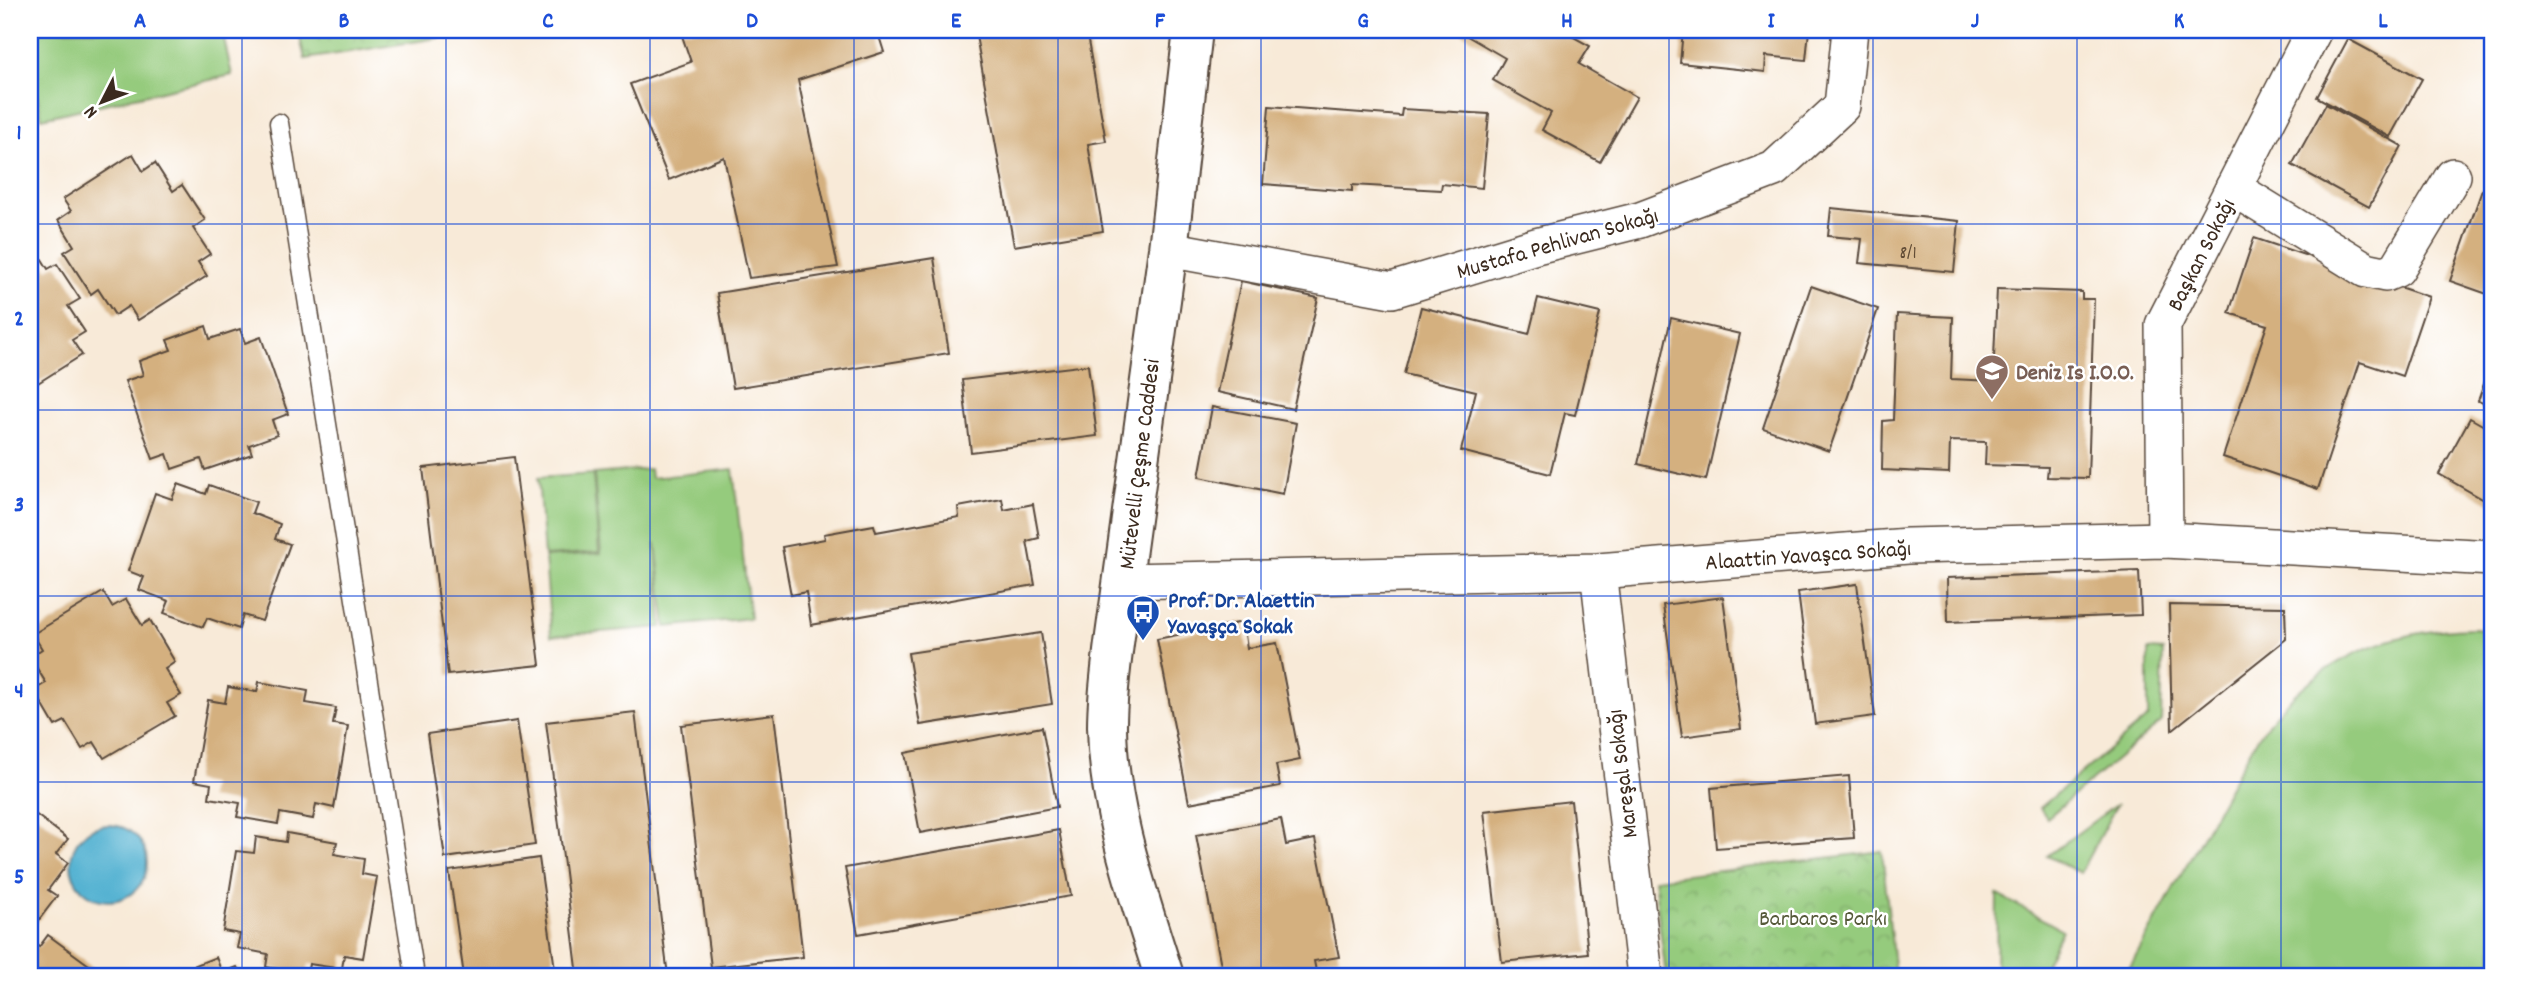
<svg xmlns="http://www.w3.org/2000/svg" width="2523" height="1006" viewBox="0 0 2523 1006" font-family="Dekko,sans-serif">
  <defs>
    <pattern id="park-crowns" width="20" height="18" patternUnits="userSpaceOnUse" patternTransform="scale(1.75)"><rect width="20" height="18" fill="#95cb7d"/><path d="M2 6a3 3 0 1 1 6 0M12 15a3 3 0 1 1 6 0" fill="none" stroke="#81ae6c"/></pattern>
  </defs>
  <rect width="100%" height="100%" fill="#fff"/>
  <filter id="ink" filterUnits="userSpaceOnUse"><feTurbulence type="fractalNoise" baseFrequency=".0143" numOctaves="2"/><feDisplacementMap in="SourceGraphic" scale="14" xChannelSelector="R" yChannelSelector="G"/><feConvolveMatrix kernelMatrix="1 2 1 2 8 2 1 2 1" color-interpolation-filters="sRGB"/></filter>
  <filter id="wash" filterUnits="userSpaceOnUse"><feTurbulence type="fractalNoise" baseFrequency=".00686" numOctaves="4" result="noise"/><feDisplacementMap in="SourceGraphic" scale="28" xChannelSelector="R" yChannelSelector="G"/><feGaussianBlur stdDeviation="1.57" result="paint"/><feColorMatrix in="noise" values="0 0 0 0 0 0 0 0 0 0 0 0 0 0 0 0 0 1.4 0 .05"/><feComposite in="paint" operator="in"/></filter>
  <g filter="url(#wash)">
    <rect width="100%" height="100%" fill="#f8ead8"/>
    <g fill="#95cb7d" stroke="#687a4e" stroke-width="2">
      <polygon points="30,30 222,30 232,75 42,118 30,64"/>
      <polygon points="650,469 651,478 733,469 750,618 666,627 656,543 662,627 551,636 545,557 601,553 594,474"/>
      <polygon points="593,474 599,552 544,556 538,478"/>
      <path d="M2473 628 2493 630V976H2125L2250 750C2301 667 2377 630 2473 628Z"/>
      <polygon points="2148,650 2163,651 2161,722 2047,818 2040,808 2148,717"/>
      <polygon points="2117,804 2080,873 2047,856"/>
      <polygon points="1997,894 2062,930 2040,976 1996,976"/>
    </g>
    <g fill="url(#park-crowns)" stroke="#687a4e" stroke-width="2">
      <polygon points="298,30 457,30 438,38 305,59"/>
      <polygon points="1882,851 1895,976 1666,976 1654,879"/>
    </g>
    <circle fill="#54b2d2" stroke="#486e78" stroke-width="2" cx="109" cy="863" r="38"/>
    <g id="blocks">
      <g fill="#d4b07f">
        <polygon points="680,30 877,30 884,52 798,80 838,267 749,278 724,157 669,180 630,84 691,62"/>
        <polygon points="975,30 1086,30 1106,141 1088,144 1103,231 1014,246"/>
        <polygon points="1457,30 1561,30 1590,46 1579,64 1637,97 1600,162 1542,130 1551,113 1493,80 1505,58"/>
        <polygon points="1683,30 1809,30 1806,60 1766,56 1765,72 1680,63"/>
        <polygon points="2348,39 2422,79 2390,137 2317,97"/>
        <polygon points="2326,104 2402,146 2369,207 2292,165"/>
        <polygon points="1269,106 1401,116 1402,109 1489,114 1482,188 1442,184 1441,190 1352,185 1352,191 1263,184"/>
        <polygon points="133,154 143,171 155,163 173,191 182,185 205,220 193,228 210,254 198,262 207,276 138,320 129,306 115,315 98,289 91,294 64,252 74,246 58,220 71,211 63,199"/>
        <polygon points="2482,190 2493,194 2493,296 2450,281"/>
        <polygon points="1831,208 1959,221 1954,272 1859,263 1862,239 1828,236"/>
        <polygon points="2254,238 2429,297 2402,376 2360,362 2318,489 2223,457 2267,325 2229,313"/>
        <polygon points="30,240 48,269 57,264 80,299 68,306 85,332 72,340 82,355 30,388"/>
        <polygon points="934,258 949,353 733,388 717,293"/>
        <polygon points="1241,281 1318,298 1293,409 1217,392"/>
        <polygon points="1811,286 1878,309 1829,451 1763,428"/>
        <polygon points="1997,289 2082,292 2082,299 2094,299 2088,478 2047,477 2048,467 1985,465 1986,442 1950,441 1949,473 1882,470 1883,421 1893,420 1897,314 1953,317 1951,379 1993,381"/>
        <polygon points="1538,298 1600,313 1575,415 1565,413 1550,474 1461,451 1476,391 1404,374 1421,307 1529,334"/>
        <polygon points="1671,318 1740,334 1706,480 1638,464"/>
        <polygon points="206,326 210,339 240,329 245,343 261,337 288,414 272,420 277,435 249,445 252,454 205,470 201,459 172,469 167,454 153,459 125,381 143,375 139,361 171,350 167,340"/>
        <polygon points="2493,358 2493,407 2478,401"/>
        <polygon points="1088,365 1097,436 971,452 962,380"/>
        <polygon points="1212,407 1296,423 1283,494 1199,477"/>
        <polygon points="2470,418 2493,431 2493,505 2439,474"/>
        <polygon points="514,457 540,665 448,675 423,468"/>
        <polygon points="178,484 206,494 209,485 256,502 252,513 280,524 275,539 290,544 262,621 243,615 239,629 207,618 203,627 164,613 169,601 139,590 144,577 128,571 155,493 172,499"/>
        <polygon points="1002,499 1004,510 1033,504 1039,538 1027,541 1035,585 811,625 806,592 791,595 782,547 825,539 824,534 874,525 876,532 959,517 958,507"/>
        <polygon points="2139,571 2141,615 1948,622 1947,578"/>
        <polygon points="1857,584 1875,716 1815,724 1798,592"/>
        <polygon points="103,592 112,607 126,599 142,625 150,620 175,662 165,669 181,695 167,703 175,716 104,758 94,742 82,749 65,721 55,726 34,690 46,683 30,657 42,649 33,634"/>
        <polygon points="1723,597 1741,729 1682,737 1663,605"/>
        <polygon points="2169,605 2285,607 2286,639 2172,730"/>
        <polygon points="1243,622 1247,648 1277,643 1300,760 1276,765 1280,786 1189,803 1157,639"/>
        <polygon points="1041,633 1052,704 920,725 908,653"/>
        <polygon points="259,682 308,691 306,703 336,708 333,724 348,726 334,808 316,804 313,819 280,813 278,824 237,817 240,803 209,798 211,784 194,781 208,700 225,703 228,687 257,692"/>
        <polygon points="635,712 668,976 578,976 546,722"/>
        <polygon points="774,714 803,957 711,967 681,725"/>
        <polygon points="517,721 535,845 445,858 427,734"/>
        <polygon points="1042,727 1057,807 920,833 905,753"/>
        <polygon points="1849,776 1854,838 1716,848 1711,788"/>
        <polygon points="1571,801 1588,953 1502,962 1484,811"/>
        <polygon points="30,810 68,839 56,854 68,863 48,890 57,896 32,929 30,928"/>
        <polygon points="1281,819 1286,845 1315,839 1339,957 1314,961 1317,976 1223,976 1196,835"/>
        <polygon points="1059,830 1071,896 858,934 845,868"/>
        <polygon points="287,833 337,842 334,854 364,859 362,874 377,877 363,958 344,955 342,969 309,964 307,974 266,967 268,954 237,948 240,934 223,931 236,851 254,853 256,837 286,842"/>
        <polygon points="539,858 556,976 464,976 449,871"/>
        <polygon points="48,935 104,976 30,976 30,940 39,947"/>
        <polygon points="216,957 222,973 237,967 241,976 168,976"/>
      </g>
    </g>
  </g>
  <g filter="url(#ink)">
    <use href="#blocks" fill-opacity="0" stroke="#57473a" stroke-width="2"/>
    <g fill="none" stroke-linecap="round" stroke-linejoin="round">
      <g stroke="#57473a" stroke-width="21">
        <polyline id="service" points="279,123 415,976"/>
      </g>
      <g stroke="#57473a" stroke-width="38">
        <g id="minor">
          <polyline points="2233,188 2366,270 2385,274 2397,269 2453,176"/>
          <polyline points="1168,249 1392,290 1536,246 1640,220 1774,169 1842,106 1850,30"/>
          <polyline points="2165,540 2163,325 2314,30"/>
          <polyline points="1598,571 1645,976"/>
          <polyline points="1123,581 1598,571 1908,546 2165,540 2493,558"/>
        </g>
      </g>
      <g stroke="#57473a" stroke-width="42">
        <path id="tertiary" d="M1164 976C1139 896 1108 812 1107 726 1107 696 1111 666 1115 636L1168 249 1193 30"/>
      </g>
      <use href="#service" stroke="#fff" stroke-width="18"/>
      <use href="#minor" stroke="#fff" stroke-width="35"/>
      <use href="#tertiary" stroke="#fff" stroke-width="38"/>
    </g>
  </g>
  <path fill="none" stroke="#1d4ed8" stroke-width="2" stroke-opacity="0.55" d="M242 30V976M446 30V976M650 30V976M854 30V976M1058 30V976M1261 30V976M1465 30V976M1669 30V976M1873 30V976M2077 30V976M2281 30V976M30 224H2493M30 410H2493M30 596H2493M30 782H2493"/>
  <defs>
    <g id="school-pin" transform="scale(1.75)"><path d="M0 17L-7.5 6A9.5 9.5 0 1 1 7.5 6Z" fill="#8d6e63" stroke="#fff"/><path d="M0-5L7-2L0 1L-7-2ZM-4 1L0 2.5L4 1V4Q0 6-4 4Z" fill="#fff"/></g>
    <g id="bus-pin" transform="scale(1.75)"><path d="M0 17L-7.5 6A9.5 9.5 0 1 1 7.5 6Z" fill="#1a4fb4" stroke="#fff"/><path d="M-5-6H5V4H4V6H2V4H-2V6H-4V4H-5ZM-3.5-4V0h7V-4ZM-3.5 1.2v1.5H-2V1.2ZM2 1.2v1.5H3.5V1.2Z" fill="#fff"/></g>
  </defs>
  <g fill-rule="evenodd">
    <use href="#school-pin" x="1992" y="371"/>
    <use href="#bus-pin" x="1143" y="612"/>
  </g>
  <g text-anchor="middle" stroke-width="5" stroke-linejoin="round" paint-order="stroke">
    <g font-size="19" fill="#614c36">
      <text x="1908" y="258">8/1</text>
    </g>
    <g font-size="23" fill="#3b2a1e" stroke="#fff">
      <text transform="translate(1557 242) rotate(-16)" y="8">Mustafa Pehlivan Sokağı</text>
      <text transform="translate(2200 254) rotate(-63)" y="8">Başkan Sokağı</text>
      <text transform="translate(1138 464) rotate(-83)" y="8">Mütevelli Çeşme Caddesi</text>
      <text transform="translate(1808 554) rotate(-4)" y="8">Alaattin Yavaşca Sokağı</text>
      <text transform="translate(1621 774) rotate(-97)" y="8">Mareşal Sokağı</text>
    </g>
    <g font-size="23" font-weight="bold" fill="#785e54" stroke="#fff" text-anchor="start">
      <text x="2016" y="379">Deniz Is I.O.O.</text>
    </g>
    <g font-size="23" font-weight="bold" fill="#164399" stroke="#fff" text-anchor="start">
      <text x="1168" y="607">Prof. Dr. Alaettin<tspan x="1168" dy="26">Yavaşça Sokak</tspan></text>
    </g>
    <g font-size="23" fill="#565a3a" stroke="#fff">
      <text x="1823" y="925">Barbaros Parkı</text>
    </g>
  </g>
  <rect width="2523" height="1006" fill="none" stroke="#fff" stroke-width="77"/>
  <g transform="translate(102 102) rotate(228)" stroke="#ffffff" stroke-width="5" paint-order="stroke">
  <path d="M0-5L12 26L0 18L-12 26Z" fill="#3b2a1e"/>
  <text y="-10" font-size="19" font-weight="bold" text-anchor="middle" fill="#3b2a1e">N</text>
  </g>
  <rect x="38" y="38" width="2446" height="930" fill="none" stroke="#1d4ed8" stroke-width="2.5"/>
  <g font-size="23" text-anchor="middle" font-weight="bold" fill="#1d4ed8">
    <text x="140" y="27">A</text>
    <text x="344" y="27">B</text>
    <text x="548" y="27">C</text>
    <text x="752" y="27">D</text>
    <text x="956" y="27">E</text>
    <text x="1160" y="27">F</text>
    <text x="1363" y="27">G</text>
    <text x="1567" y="27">H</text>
    <text x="1771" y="27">I</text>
    <text x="1975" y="27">J</text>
    <text x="2179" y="27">K</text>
    <text x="2383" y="27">L</text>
    <text x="19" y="139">1</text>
    <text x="19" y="325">2</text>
    <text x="19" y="511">3</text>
    <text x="19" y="697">4</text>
    <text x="19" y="883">5</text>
  </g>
</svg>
